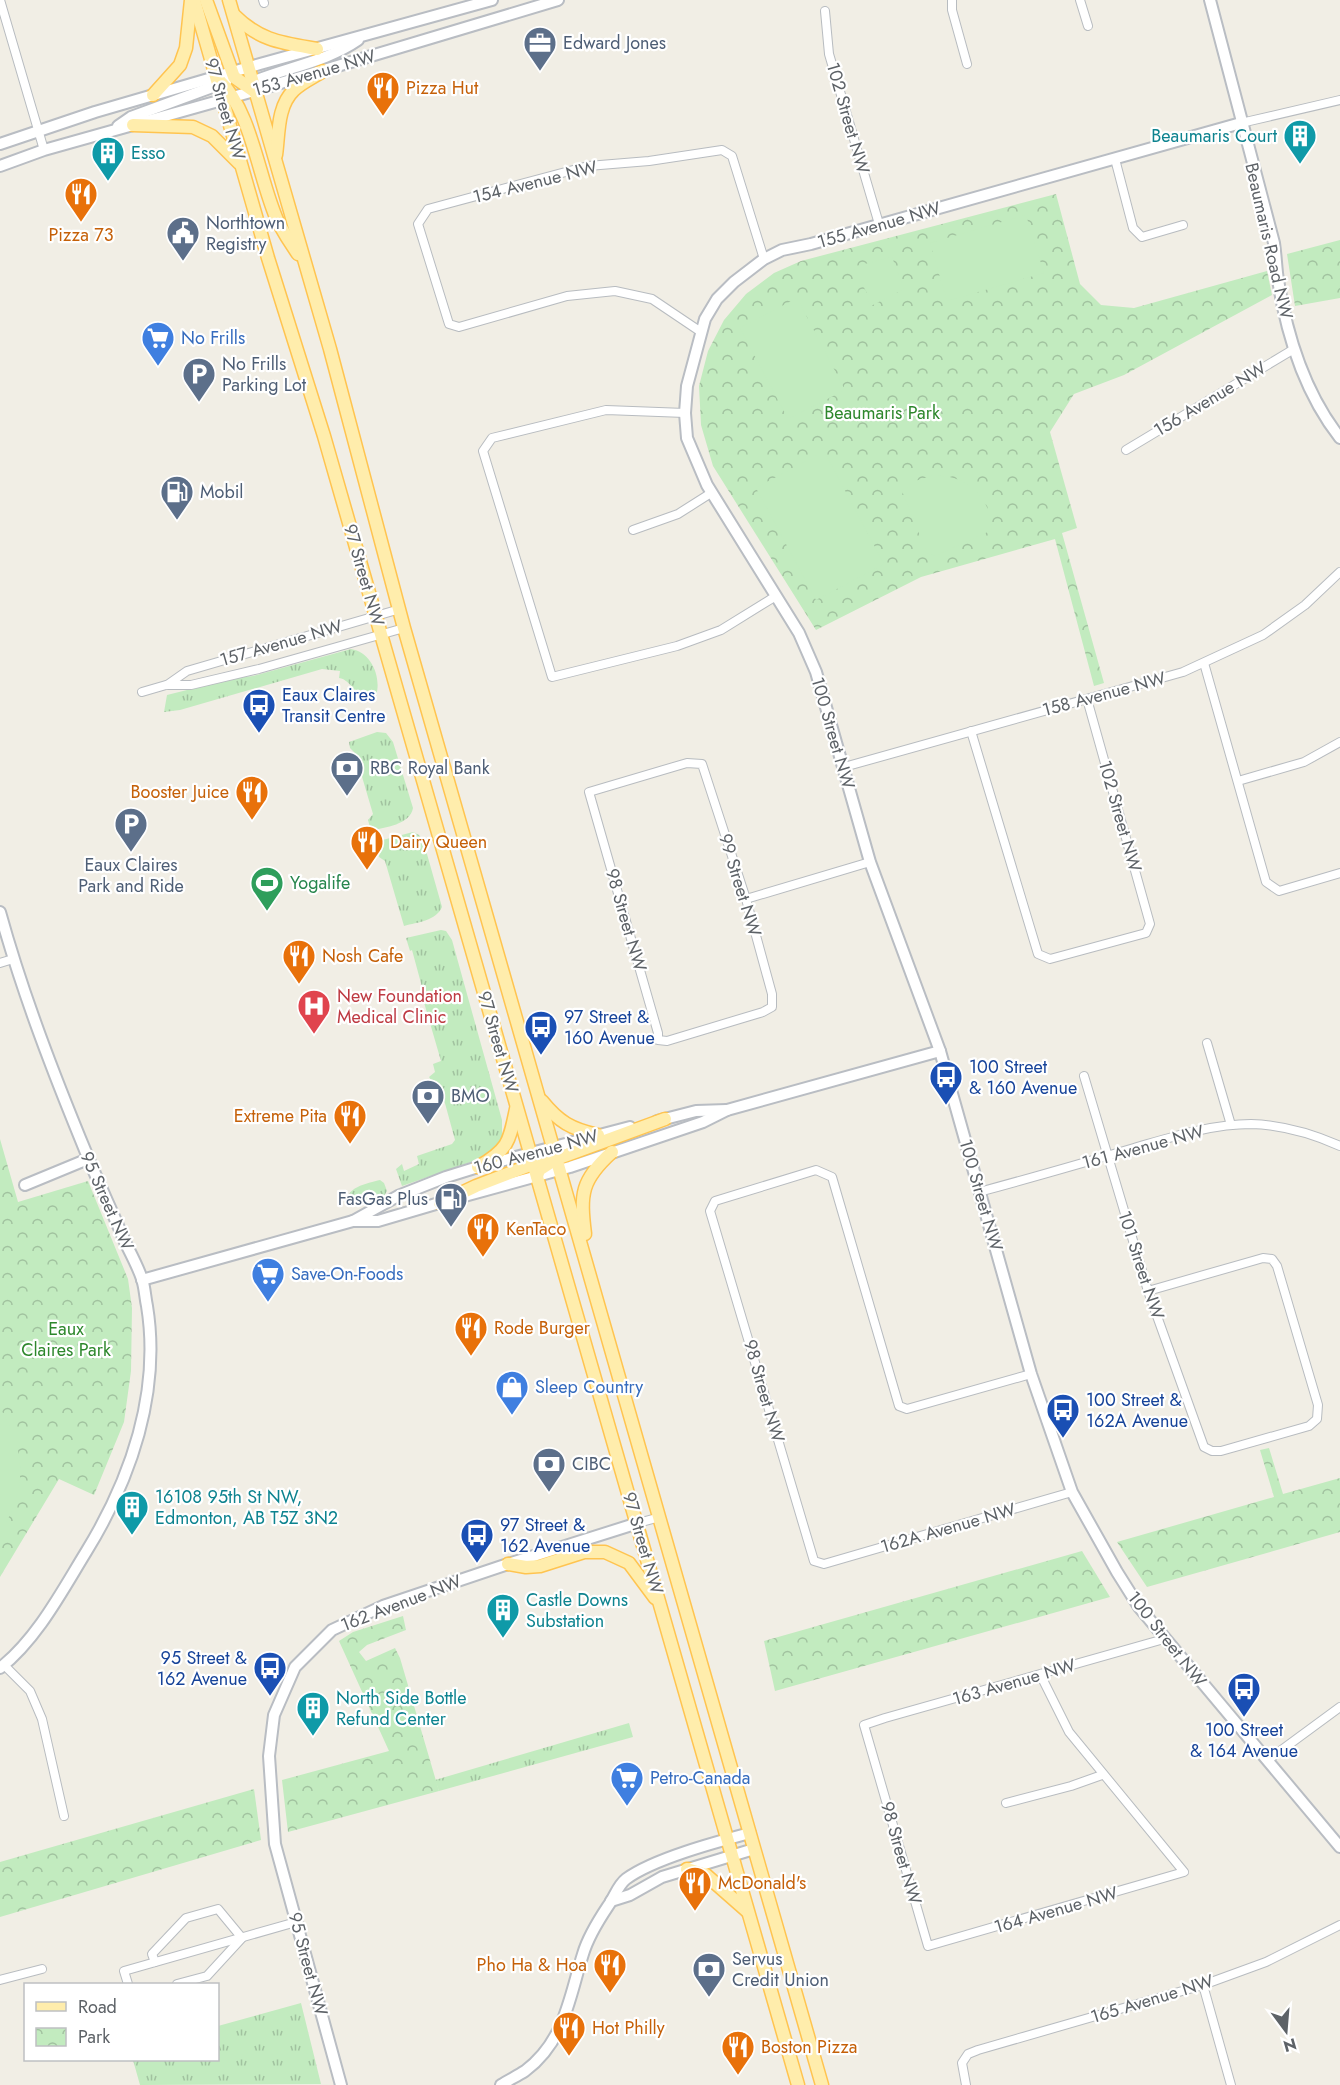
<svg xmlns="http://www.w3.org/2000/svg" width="1340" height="2085" viewBox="0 0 1340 2085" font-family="Jost,sans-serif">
  <defs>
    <pattern id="grass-tufts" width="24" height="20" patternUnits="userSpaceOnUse" patternTransform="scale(1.5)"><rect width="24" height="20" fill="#c2ebbf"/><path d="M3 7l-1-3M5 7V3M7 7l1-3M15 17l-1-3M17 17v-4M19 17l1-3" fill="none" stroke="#a1c29f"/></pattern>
    <pattern id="park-crowns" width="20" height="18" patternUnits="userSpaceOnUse" patternTransform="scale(1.5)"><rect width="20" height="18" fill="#c2ebbf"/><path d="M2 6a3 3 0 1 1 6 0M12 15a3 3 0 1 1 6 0" fill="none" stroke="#a1c29f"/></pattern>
  </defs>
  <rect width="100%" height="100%" fill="#f1eee5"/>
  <g fill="url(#grass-tufts)">
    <path d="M351 649C371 652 382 677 376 696L372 694 367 699C354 696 352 680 339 678L340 671 322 669 180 710 164 712 167 695 235 678 253 676Z"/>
    <path d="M377 732 386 733 393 742 413 808C410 825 385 827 371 831L368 820 373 814 355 753 350 748 349 742Z"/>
    <path d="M413 832 419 835 423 840 442 907C436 921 418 922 404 926L385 861 379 857 375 842Z"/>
    <polygon points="441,930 446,931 452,940 502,1120 502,1142 488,1156 402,1186 396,1169 402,1164 404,1171 419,1164 417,1156 452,1144 455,1140 440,1085 436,1081 431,1080 429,1077 435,1072 433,1064 441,1061 423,999 425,998 412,950 410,951 406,938"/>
    <path d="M380 1180 384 1183 387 1191 384 1196 358 1207 349 1204C342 1188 368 1183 380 1180Z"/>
    <polygon points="629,1723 633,1737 439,1791 435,1780"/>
    <polygon points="301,2003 321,2084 140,2085 133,2060 218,2060 218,2026"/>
  </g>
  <g fill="url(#park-crowns)">
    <polygon points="1056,194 1080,284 1101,305 1134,308 1267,271 1272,295 1124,375 1074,394 1050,432 1077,528 1062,533 1104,683 1094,686 1055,539 921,577 816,630 713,466 701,425 699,386 708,351 724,320 746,294 774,273 801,261"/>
    <polygon points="1340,240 1340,298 1295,306 1287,254"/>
    <polygon points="0,1139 18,1202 88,1181 128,1279 132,1308 131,1371 124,1422 94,1495 59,1479 0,1577"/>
    <polygon points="1269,1448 1283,1494 1340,1478 1340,1532 1147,1587 1117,1542 1274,1497 1260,1450"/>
    <polygon points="1082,1551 1110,1597 775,1691 764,1641"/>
    <polygon points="403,1616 406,1630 367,1645 359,1652 366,1661 395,1648 400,1658 439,1791 288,1832 282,1780 389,1751 339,1641 353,1632"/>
    <polygon points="254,1789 261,1840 0,1917 0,1862"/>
  </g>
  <g fill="#c2ebbf">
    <polygon points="1026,215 1044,273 947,301 930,243"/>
    <polygon points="892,257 904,289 871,306 867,299 869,297 853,267"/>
    <polygon points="797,298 845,390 788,419 740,328"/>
    <polygon points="824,451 884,564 816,600 756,488"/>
    <path d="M931 476C965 473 991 496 992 530L935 556 927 553 902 491 915 481Z"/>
    <path d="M0 1408C26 1449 28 1492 0 1532Z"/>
  </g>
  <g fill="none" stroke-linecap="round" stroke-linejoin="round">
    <g stroke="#b8bcc0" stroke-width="10">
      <g id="street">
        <polyline points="0,0 44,150"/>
        <polyline points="263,0 264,3"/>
        <polyline points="952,0 952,10 967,64"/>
        <polyline points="1080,0 1088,26"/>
        <polyline points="825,11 829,54 879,224"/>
        <polyline points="1241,123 1340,100"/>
        <polyline points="1115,159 1133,228 1142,237 1183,225"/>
        <polyline points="701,332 652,299 615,291 567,296 459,327 449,324 418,224 428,209 588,166 649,161 722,150 732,156 764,259"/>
        <polyline points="685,413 606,410 492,438 483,451 552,677 677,646 721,630 776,596"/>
        <polyline points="1126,450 1294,349"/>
        <polyline points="633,530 678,514 711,493"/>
        <polyline points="1204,663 1266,882 1279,891 1340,873"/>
        <polyline points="167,685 187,671 400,609"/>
        <polyline points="142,692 166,685 191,685 259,669 404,628"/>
        <polyline points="971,731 1038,954 1050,959 1146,933 1150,924 1087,699"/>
        <polygon points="687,763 702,764 746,899 772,994 772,1007 763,1012 667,1041 658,1040 658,1033 589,792"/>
        <polyline points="844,767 1183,672 1263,635 1305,605 1340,572"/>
        <polyline points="1238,781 1304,762 1340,742"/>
        <polyline points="746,899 870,862"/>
        <polyline points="0,963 13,959"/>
        <polyline points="1207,1043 1231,1125"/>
        <polyline points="1084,1076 1148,1291 1204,1447 1212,1451 1221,1451 1309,1426 1317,1419 1318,1405 1277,1266 1272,1259 1263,1258 1148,1291"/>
        <path d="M979 1192C1031 1178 1083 1163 1134 1148 1172 1137 1212 1124 1251 1124 1283 1125 1311 1133 1340 1146"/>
        <polyline points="1031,1374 907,1409 899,1406 832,1177 816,1170 715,1201 710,1211 814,1561 824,1564 1072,1492"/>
        <polyline points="638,1523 660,1517"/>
        <polyline points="4,1665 30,1691 42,1719 64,1816"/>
        <path d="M1040 1674 1069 1732 1184 1872 928 1946 864 1725 885 1718C978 1692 1071 1666 1164 1639"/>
        <polyline points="1268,1760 1340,1707"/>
        <polyline points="1006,1803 1071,1786 1102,1775"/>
        <polyline points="155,1962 152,1954 186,1918 218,1909 242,1938"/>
        <polyline points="0,1980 42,1969"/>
        <polyline points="128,1984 124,1971 296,1922"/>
        <polyline points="177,1984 207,1976 241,1939"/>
        <polyline points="1203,1985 1231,2085"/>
        <polyline points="966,2085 962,2063 968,2054 978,2050 1203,1985 1266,1962 1340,1925"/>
      </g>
    </g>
    <g stroke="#b9bdc3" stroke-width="14">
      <g id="secondary">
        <path d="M1210 0 1274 243C1276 256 1276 268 1278 280 1287 337 1304 392 1340 438"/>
        <path d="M245 85C282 68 325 63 358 40"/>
        <polyline points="1241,123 811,244 782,250 764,259 734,282 717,299 705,319 687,386 685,413 687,438 707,485 799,633 816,672 870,862 940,1051 1031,1374 1072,1492 1117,1572 1139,1607 1340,1847"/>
        <polyline points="118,126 131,117 226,82"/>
        <polyline points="0,144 95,112 260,64 492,0"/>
        <polyline points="0,166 44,150 254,91 558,0"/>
        <path d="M0 912C23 995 54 1075 87 1155 99 1184 113 1213 125 1242 131 1254 138 1267 142 1279 145 1288 145 1297 147 1306 161 1392 131 1479 86 1552 62 1591 37 1639 0 1668"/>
        <polyline points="657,1121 696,1111 727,1110"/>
        <polyline points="25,1185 88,1159"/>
        <polyline points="461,1197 570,1167 703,1122 727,1110 940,1051"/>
        <polyline points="353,1221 378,1221 446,1201"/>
        <polyline points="142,1280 353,1221 398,1196 446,1177 478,1167 630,1127"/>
        <polyline points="611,1901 630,1895 662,1877 754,1849"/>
        <polyline points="341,2085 275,1844 269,1756 274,1715 295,1667 332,1630 383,1606 508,1564 638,1523"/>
        <path d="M501 2085C509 2080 517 2076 525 2071 565 2041 569 1998 583 1954 588 1937 598 1921 608 1906 614 1898 618 1885 626 1879 653 1859 716 1842 750 1833"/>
      </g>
    </g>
    <g stroke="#ffc450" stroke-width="15">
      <g id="primary">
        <polyline points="194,0 268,258 324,436 798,2085"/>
        <polyline points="206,0 234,77 254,91"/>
        <polyline points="229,0 330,349 404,628 822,2085"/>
        <path d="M234 15C260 41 282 43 317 49"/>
        <path d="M219 80C252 111 259 181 278 222 284 233 291 244 298 254"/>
        <polyline points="153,95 180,65 186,48 191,0"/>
        <polyline points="133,125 193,127 212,136 239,163"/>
        <path d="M276 155C279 134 277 106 294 90 302 82 314 77 323 71"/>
        <path d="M542 1101C559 1122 571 1129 598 1135"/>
        <path d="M478 1167C509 1149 509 1142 516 1109"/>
        <polyline points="537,1176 539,1170 556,1159 665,1119"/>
        <polyline points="440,1203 476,1186 533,1164 553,1147"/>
        <path d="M585 1234C580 1194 581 1180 612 1152"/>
        <polyline points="508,1564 526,1567 540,1566 584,1552 605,1552 629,1563 655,1598"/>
        <polyline points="687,1869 706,1875 747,1911"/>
      </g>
    </g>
    <use href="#street" stroke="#fff" stroke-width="8"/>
    <use href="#secondary" stroke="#fff" stroke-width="10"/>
    <use href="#primary" stroke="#ffedac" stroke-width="12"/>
  </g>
  <defs>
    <g id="office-pin" transform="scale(1.725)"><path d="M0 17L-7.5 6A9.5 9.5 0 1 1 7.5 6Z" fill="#5c6f8a" stroke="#fff"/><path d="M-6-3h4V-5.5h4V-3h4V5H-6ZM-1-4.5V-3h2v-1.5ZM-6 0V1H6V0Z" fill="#fff"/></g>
    <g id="restaurant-pin" transform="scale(1.725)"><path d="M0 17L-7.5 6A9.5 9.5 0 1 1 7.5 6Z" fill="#e8710a" stroke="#fff"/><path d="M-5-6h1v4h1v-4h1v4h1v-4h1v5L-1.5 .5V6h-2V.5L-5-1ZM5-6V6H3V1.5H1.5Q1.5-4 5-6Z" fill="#fff"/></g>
    <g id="building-pin" transform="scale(1.725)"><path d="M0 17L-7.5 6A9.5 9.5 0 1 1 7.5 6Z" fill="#0f9aa8" stroke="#fff"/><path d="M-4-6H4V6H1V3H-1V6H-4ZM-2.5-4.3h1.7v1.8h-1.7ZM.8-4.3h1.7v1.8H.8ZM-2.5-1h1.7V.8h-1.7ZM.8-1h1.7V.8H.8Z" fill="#fff"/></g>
    <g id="civic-pin" transform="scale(1.725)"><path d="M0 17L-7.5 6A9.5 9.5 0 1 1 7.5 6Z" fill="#5c6f8a" stroke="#fff"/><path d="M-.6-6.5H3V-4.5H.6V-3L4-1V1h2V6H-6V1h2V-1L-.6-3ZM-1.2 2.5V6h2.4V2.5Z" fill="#fff"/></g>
    <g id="supermarket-pin" transform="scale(1.725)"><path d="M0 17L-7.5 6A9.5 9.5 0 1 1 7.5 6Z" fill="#3f7fe0" stroke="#fff"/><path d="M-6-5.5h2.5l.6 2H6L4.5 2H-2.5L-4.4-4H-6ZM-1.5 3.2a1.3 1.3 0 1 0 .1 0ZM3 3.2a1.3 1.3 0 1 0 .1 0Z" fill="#fff"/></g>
    <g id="parking-pin" transform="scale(1.725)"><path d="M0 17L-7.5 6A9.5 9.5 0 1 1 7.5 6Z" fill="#5c6f8a" stroke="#fff"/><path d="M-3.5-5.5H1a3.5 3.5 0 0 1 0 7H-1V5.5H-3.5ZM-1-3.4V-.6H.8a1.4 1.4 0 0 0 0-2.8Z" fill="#fff"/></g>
    <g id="fuel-pin" transform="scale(1.725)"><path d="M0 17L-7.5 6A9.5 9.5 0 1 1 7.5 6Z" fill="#5c6f8a" stroke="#fff"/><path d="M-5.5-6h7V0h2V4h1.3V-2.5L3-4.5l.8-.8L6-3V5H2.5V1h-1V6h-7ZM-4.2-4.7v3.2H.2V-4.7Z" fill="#fff"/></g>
    <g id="bus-pin" transform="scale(1.725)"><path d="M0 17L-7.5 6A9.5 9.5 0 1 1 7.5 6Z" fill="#1a4fb4" stroke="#fff"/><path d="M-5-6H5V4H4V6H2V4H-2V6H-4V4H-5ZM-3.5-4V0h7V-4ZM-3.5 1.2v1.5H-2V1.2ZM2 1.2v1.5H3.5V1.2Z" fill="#fff"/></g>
    <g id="bank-pin" transform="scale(1.725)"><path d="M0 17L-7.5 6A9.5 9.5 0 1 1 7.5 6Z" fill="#5c6f8a" stroke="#fff"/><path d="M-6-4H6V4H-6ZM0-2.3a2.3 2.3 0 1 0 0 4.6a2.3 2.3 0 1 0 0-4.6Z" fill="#fff"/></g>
    <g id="stadium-pin" transform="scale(1.725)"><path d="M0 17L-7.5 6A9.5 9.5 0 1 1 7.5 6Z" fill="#2e9e5b" stroke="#fff"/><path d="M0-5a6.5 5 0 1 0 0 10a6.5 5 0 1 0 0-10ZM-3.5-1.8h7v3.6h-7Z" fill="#fff"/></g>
    <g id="hospital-pin" transform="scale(1.725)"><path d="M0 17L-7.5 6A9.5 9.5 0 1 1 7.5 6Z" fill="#e0444e" stroke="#fff"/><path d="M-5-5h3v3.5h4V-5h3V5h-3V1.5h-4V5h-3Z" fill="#fff"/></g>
    <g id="shop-pin" transform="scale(1.725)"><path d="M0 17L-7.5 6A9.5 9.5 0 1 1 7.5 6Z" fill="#3f7fe0" stroke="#fff"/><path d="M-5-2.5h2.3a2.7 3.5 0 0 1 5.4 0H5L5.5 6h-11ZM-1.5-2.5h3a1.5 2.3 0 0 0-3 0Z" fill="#fff"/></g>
  </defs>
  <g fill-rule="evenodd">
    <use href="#office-pin" x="540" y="43"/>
    <use href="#restaurant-pin" x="383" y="88"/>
    <use href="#building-pin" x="1300" y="136"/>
    <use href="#building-pin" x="108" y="153"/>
    <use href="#restaurant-pin" x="81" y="194"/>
    <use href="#civic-pin" x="183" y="233"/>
    <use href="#supermarket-pin" x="158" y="338"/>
    <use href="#parking-pin" x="199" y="374"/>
    <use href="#fuel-pin" x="177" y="492"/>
    <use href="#bus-pin" x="259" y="705"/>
    <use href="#bank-pin" x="347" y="768"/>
    <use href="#restaurant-pin" x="252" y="792"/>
    <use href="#parking-pin" x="131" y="824"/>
    <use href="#restaurant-pin" x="367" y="842"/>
    <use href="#stadium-pin" x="267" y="883"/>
    <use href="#restaurant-pin" x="299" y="956"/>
    <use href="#hospital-pin" x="314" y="1006"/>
    <use href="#bus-pin" x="541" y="1027"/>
    <use href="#bus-pin" x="946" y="1077"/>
    <use href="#bank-pin" x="428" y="1096"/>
    <use href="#restaurant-pin" x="350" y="1116"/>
    <use href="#fuel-pin" x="451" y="1199"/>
    <use href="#restaurant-pin" x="483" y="1229"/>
    <use href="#supermarket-pin" x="268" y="1274"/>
    <use href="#restaurant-pin" x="471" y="1328"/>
    <use href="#shop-pin" x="512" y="1387"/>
    <use href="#bus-pin" x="1063" y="1410"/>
    <use href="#bank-pin" x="549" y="1464"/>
    <use href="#building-pin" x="132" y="1507"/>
    <use href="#bus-pin" x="477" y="1535"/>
    <use href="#building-pin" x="503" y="1610"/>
    <use href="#bus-pin" x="270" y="1668"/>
    <use href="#bus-pin" x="1244" y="1689"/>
    <use href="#building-pin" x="313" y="1708"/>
    <use href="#supermarket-pin" x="627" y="1778"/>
    <use href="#restaurant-pin" x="695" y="1883"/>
    <use href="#restaurant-pin" x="610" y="1965"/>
    <use href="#bank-pin" x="709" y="1969"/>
    <use href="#restaurant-pin" x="569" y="2028"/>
    <use href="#restaurant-pin" x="738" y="2047"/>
  </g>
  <g text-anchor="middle" stroke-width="4.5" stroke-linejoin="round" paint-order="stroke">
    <g font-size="18" fill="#4e5e75" stroke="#fff" text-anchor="start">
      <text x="563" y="49">Edward Jones</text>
      <text x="206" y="229">Northtown<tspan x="206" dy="21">Registry</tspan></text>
      <text x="222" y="370">No Frills<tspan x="222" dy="21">Parking Lot</tspan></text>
      <text x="200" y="498">Mobil</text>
      <text x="370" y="774">RBC Royal Bank</text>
      <text x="131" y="871" text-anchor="middle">Eaux Claires<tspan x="131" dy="21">Park and Ride</tspan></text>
      <text x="451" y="1102">BMO</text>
      <text x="428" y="1205" text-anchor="end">FasGas Plus</text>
      <text x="572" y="1470">CIBC</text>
      <text x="732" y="1965">Servus<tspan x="732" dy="21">Credit Union</tspan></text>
    </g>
    <g font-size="18" fill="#5d6267" stroke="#fff">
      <text transform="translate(314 73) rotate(-16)" y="6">153 Avenue NW</text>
      <text transform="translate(225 109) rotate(74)" y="6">97 Street NW</text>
      <text transform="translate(848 118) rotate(74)" y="6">102 Street NW</text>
      <text transform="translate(535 182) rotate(-14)" y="6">154 Avenue NW</text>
      <text transform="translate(879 225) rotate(-16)" y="6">155 Avenue NW</text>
      <text transform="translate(1269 241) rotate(77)" y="6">Beaumaris Road NW</text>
      <text transform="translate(1210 399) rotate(-31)" y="6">156 Avenue NW</text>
      <text transform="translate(364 575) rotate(74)" y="6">97 Street NW</text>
      <text transform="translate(281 643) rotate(-16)" y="6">157 Avenue NW</text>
      <text transform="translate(1104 694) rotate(-15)" y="6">158 Avenue NW</text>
      <text transform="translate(833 733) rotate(74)" y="6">100 Street NW</text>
      <text transform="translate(1120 816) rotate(74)" y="6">102 Street NW</text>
      <text transform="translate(740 885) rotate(73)" y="6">99 Street NW</text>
      <text transform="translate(626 920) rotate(74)" y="6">98 Street NW</text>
      <text transform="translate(498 1042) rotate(74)" y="6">97 Street NW</text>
      <text transform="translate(1143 1147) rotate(-15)" y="6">161 Avenue NW</text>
      <text transform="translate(536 1152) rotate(-15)" y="6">160 Avenue NW</text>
      <text transform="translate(981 1195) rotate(74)" y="6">100 Street NW</text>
      <text transform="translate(107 1201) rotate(66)" y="6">95 Street NW</text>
      <text transform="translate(1141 1265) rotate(72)" y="6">101 Street NW</text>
      <text transform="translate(764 1391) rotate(74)" y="6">98 Street NW</text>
      <text transform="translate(948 1528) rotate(-16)" y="6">162A Avenue NW</text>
      <text transform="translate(643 1543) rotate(74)" y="6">97 Street NW</text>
      <text transform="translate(401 1603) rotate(-21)" y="6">162 Avenue NW</text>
      <text transform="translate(1167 1639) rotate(52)" y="6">100 Street NW</text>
      <text transform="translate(1014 1682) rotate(-16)" y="6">163 Avenue NW</text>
      <text transform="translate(901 1853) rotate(74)" y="6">98 Street NW</text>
      <text transform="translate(1056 1910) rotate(-16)" y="6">164 Avenue NW</text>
      <text transform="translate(308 1964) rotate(75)" y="6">95 Street NW</text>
      <text transform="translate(1152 1999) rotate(-17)" y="6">165 Avenue NW</text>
    </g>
    <g font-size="18" fill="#c56008" stroke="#fff" text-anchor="start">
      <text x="406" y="94">Pizza Hut</text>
      <text x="81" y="241" text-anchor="middle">Pizza 73</text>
      <text x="229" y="798" text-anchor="end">Booster Juice</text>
      <text x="390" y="848">Dairy Queen</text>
      <text x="322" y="962">Nosh Cafe</text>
      <text x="327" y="1122" text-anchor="end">Extreme Pita</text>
      <text x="506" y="1235">KenTaco</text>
      <text x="494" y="1334">Rode Burger</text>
      <text x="718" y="1889">McDonald's</text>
      <text x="587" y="1971" text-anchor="end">Pho Ha &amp; Hoa</text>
      <text x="592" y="2034">Hot Philly</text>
      <text x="761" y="2053">Boston Pizza</text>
    </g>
    <g font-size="18" fill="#0d838f" stroke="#fff" text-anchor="start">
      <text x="1277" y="142" text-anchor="end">Beaumaris Court</text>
      <text x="131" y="159">Esso</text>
      <text x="155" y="1503">16108 95th St NW,<tspan x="155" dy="21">Edmonton, AB T5Z 3N2</tspan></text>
      <text x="526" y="1606">Castle Downs<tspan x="526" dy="21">Substation</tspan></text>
      <text x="336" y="1704">North Side Bottle<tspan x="336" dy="21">Refund Center</tspan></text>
    </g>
    <g font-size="18" fill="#366cbe" stroke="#fff" text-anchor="start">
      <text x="181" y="344">No Frills</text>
      <text x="291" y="1280">Save-On-Foods</text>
      <text x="535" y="1393">Sleep Country</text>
      <text x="650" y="1784">Petro-Canada</text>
    </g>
    <g font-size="18" fill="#2d872c" stroke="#fff">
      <text x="882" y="419">Beaumaris Park</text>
      <text x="66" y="1335">Eaux<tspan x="66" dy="21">Claires Park</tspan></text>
    </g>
    <g font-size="18" fill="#164399" stroke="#fff" text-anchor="start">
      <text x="282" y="701">Eaux Claires<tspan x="282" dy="21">Transit Centre</tspan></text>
      <text x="564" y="1023">97 Street &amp;<tspan x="564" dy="21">160 Avenue</tspan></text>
      <text x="969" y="1073">100 Street<tspan x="969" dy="21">&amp; 160 Avenue</tspan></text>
      <text x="1086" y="1406">100 Street &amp;<tspan x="1086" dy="21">162A Avenue</tspan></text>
      <text x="500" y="1531">97 Street &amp;<tspan x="500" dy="21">162 Avenue</tspan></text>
      <text x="247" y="1664" text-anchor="end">95 Street &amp;<tspan x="247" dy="21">162 Avenue</tspan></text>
      <text x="1244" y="1736" text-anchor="middle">100 Street<tspan x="1244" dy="21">&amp; 164 Avenue</tspan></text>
    </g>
    <g font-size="18" fill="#27864d" stroke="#fff" text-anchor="start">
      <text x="290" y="889">Yogalife</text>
    </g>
    <g font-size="18" fill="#be3a42" stroke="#fff" text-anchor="start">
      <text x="337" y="1002">New Foundation<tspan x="337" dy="21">Medical Clinic</tspan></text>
    </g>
  </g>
  <rect x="24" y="1983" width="195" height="78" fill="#ffffff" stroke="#bec0c2" stroke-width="1.5"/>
  <rect x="36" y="2002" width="30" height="9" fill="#ffedac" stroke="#bec0c2" stroke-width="1.5"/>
  <text x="78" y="2013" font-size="18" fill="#5d6267">Road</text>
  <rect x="36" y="2028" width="30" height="18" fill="url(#park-crowns)" stroke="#bec0c2" stroke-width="1.5"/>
  <text x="78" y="2043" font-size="18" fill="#5d6267">Park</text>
  <g transform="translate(1286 2031) rotate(164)" stroke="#ffffff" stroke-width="4.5" paint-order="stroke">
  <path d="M0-4.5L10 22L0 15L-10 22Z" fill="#5d6267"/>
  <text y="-9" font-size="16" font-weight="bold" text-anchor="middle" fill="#5d6267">N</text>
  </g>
</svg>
